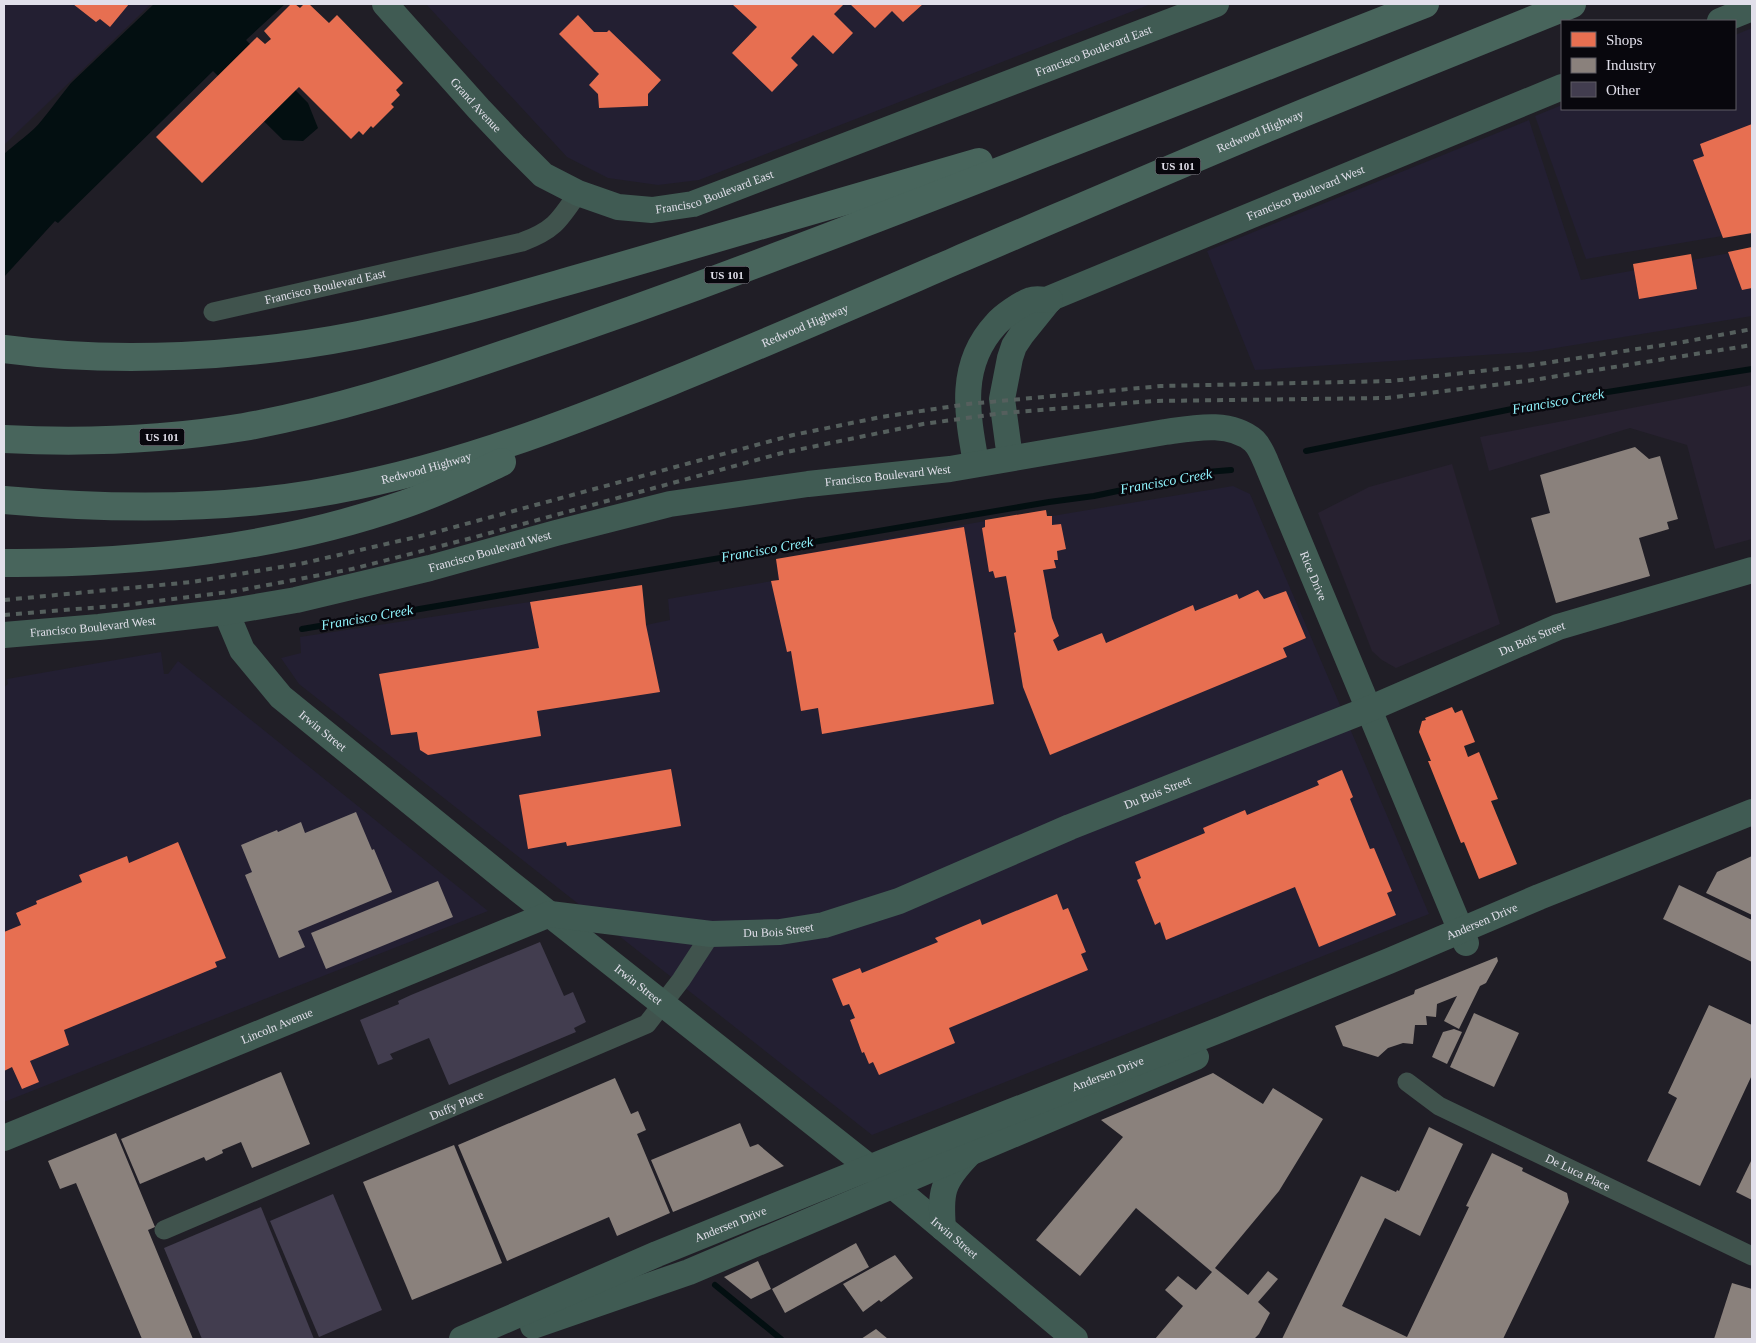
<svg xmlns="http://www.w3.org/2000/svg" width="1756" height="1343" viewBox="0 0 1756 1343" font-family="Georgia,serif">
  <rect width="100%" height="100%" fill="#201e26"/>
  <g fill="#231f32">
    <polygon points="4,4 151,4 4,145"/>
    <polygon points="426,4 1151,4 699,180 658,185 608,178 567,157"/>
    <polygon points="1752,28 1752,231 1586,259 1535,116 1562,105 1562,109 1735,109 1735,35"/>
    <polygon points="1529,120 1581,280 1752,249 1752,316 1531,352 1255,370 1207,251"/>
    <polygon points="1233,486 1250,494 1429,914 872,1135 299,684 281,658 301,653 300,637 642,585 646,625 670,620 668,599 778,580 776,559 1046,510 1047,516 1052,516"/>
    <polygon points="161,652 164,674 168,674 178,661 488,911 4,1102 4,687 8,684 7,679"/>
  </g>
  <g fill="#272130">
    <polygon points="1752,385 1752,539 1715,549 1687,445 1630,428 1489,471 1480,437"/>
    <polygon points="1452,464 1500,624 1396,668 1382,660 1372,651 1318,513 1369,487"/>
  </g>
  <path fill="#030f11" d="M154 4H285L246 40 308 103 318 128 303 141 283 140 213 71 58 223 55 221 4 277V154C16 143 32 133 42 120 52 108 61 95 71 83Z"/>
  <g fill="#e76f51">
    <polygon points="73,4 129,4 110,27 100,19 96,22"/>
    <polygon points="291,4 295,4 300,8 304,4 309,4 329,23 337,15 403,83 396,90 400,95 391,104 394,107 373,128 371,126 363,135 359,131 351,139 299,87 202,183 156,137 257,37 265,44 271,39 264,31"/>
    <polygon points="732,4 844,4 834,14 853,33 833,54 813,35 791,58 798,65 772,92 732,53 757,27"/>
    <polygon points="850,4 923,4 903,22 892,11 875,28"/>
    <polygon points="578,15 594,32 607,32 609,30 661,80 648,94 648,106 599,108 598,94 589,85 599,74 559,34"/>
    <polygon points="1752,124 1752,233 1723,238 1693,160 1704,156 1700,144"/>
    <polygon points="1752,247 1752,288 1742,290 1728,252"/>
    <polygon points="1691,254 1697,289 1639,299 1633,264"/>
    <polygon points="1046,510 1047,516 1052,516 1052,525 1061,524 1066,549 1057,551 1058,560 1054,560 1056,568 1043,570 1052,618 1059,636 1053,640 1058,651 1102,633 1106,643 1193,605 1195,611 1237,594 1239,599 1258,590 1264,599 1286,591 1306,638 1283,648 1287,657 1050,755 1023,687 1014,633 1016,632 1006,576 995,578 993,571 989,572 982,528 985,527 985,520"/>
    <polygon points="964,527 994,704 822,734 818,708 801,711 791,651 787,652 771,581 779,580 776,559"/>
    <polygon points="642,585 646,625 660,692 537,711 541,736 428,755 420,750 417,732 391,735 379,674 539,648 530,602"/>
    <polygon points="1452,707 1455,713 1462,710 1475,742 1464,746 1468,757 1479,752 1498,799 1491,801 1517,864 1479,879 1464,842 1461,843 1428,761 1431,761 1419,732 1422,721 1426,720 1425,718"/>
    <polygon points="671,769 681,826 567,846 566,842 528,849 519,795"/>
    <polygon points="1342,770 1353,797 1350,799 1370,849 1374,848 1392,891 1387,893 1396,915 1319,947 1295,887 1166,940 1160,922 1155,925 1137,880 1141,878 1135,862 1205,833 1203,828 1245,810 1247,815 1319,785 1317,781"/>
    <polygon points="178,842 226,958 215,962 217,967 64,1030 69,1045 30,1061 39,1082 22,1089 12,1067 4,1071 4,932 21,925 16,913 37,904 36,901 82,882 79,875 127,856 129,863"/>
    <polygon points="1057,894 1063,910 1068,908 1086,952 1081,954 1088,970 949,1028 955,1043 879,1075 873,1062 869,1064 864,1052 862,1053 850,1020 855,1018 849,1004 843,1006 832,979 860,968 862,973 938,942 935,938 980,919 982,925"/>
  </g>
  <g fill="#8a817c">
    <polygon points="1635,447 1649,459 1660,456 1678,519 1667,522 1669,529 1639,538 1650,576 1556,603 1531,518 1550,513 1540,475"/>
    <polygon points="356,812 372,850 374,849 392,892 298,931 305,947 279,958 245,875 252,872 241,845 277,830 278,832 301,822 305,833"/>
    <polygon points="1752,856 1752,915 1706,893 1717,872"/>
    <polygon points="438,881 453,917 326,969 311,933"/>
    <polygon points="1679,885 1752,920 1752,962 1663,919"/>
    <polygon points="1497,957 1498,961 1486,983 1480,986 1459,1029 1444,1021 1457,996 1437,1004 1436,1017 1426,1016 1427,1025 1415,1025 1413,1044 1403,1043 1388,1048 1378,1057 1343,1046 1335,1026 1414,994 1415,990"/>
    <polygon points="1709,1005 1752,1025 1752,1075 1700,1186 1647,1161 1677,1098 1668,1093"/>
    <polygon points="1474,1013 1519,1033 1494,1087 1450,1067"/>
    <polygon points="1454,1029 1462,1032 1447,1064 1432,1057 1443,1032"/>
    <polygon points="281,1072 310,1144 252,1168 241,1142 222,1150 223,1153 206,1161 204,1157 140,1184 121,1139"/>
    <polygon points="1213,1073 1263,1104 1273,1088 1323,1119 1279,1191 1215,1268 1248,1295 1268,1271 1278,1279 1258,1302 1270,1313 1259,1334 1254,1339 1155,1339 1183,1306 1165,1290 1178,1276 1196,1290 1212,1272 1136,1208 1080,1276 1036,1240 1123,1137 1101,1120"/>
    <polygon points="615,1078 631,1114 638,1111 646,1130 637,1134 670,1213 617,1236 609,1217 507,1261 458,1145"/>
    <polygon points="740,1123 750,1147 758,1144 784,1166 673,1212 651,1160"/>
    <polygon points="1429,1127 1463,1144 1420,1236 1385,1218 1342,1306 1407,1337 1469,1207 1466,1206 1492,1153 1523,1168 1522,1171 1567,1193 1569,1202 1503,1339 1282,1339 1361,1176 1396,1192 1397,1190 1399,1191"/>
    <polygon points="116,1133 155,1227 148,1230 193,1339 142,1339 76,1183 60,1189 48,1161"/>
    <polygon points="454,1145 502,1263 412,1300 363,1182"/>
    <polygon points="1752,1159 1752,1200 1736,1192"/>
    <polygon points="856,1243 869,1267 785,1313 772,1289"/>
    <polygon points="895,1255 913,1278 881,1302 879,1300 863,1312 843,1284"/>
    <polygon points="758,1261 771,1289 751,1299 724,1277"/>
    <polygon points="1732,1283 1752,1289 1752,1339 1714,1339"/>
    <polygon points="876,1329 888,1339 861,1339"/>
  </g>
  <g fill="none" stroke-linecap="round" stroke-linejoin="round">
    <g stroke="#030f11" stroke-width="6">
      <polyline points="1306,451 1551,401 1752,369"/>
      <polyline points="302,629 1049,502 1094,496 1207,472 1231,470"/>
      <polyline points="715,1285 781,1339"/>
    </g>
  </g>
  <g fill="#423d4f">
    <polygon points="540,942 564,996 573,992 586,1022 574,1028 576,1032 449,1085 429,1038 390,1054 393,1059 378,1065 360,1020 399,1004 398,1001 411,995"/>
    <polygon points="333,1194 382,1310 319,1337 270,1221"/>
    <polygon points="261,1207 314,1339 202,1339 164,1248"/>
  </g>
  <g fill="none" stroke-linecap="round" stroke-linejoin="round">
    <g stroke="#40534d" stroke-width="19">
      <path id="s1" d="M213 312 522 242C554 230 559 221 578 193"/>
      <path id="s2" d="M1407 1082 1439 1106 1752 1256"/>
      <path id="s3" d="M164 1230 647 1024 681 980 711 934"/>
    </g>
    <g stroke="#405b53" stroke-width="26">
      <path id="s4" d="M385 4 479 109 514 146 543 175 578 193 618 207 652 210 693 204 1216 4"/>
      <polyline points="1720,21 1752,8"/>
      <path id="s5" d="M1010 458 1002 399 1010 358 1014 346 1022 334 1051 298 1562 87"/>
      <path d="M976 463C967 413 958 365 996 324 1003 316 1020 304 1031 300 1036 298 1044 300 1050 300"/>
      <path id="s6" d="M226 612 242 650 281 697 505 879 893 1186 1075 1339"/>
      <path id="s7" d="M4 635 99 627 226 612 296 600 430 568 556 533 670 504 808 484 950 469 1165 432C1193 428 1230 420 1254 441 1260 447 1263 455 1266 462L1466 943"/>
      <path id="s8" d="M4 1138 550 914 711 934 780 932 824 925 899 901 1070 827 1369 709 1558 627 1752 570"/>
      <path d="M943 1228C940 1192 942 1182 968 1155"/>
      <polyline points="533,1326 689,1272 1196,1057"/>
      <path id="s9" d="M462 1339 657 1254 901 1155 1222 1029 1389 961 1539 897 1752 812"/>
    </g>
    <g stroke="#48655c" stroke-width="28">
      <path d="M4 349C117 364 247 357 359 335 440 319 519 295 597 273 725 237 851 198 979 162"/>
      <path d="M4 439C84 443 164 440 244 427 333 411 419 383 504 354 597 323 689 290 780 255 996 174 1210 88 1425 4"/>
      <path id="s10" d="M4 500C106 509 210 511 312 494 438 473 553 430 670 382 766 343 860 302 955 261 1070 212 1185 162 1301 114 1391 77 1482 40 1572 4"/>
      <path d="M4 563C137 564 279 548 405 504 438 493 470 477 502 462"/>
    </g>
    <g stroke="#555f5d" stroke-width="4" stroke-dasharray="6 6" stroke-linecap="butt">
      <polyline points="4,600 192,582 304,563 425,535 793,435 881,417 968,404 1161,386 1391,381 1526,366 1683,342 1752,329"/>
      <polyline points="4,615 126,605 236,591 352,569 468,539 782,453 923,424 1003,413 1153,401 1387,398 1527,381 1752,345"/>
    </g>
  </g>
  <g text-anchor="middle" stroke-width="5" stroke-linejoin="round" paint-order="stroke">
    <g fill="#08070d" stroke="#a09ea8" stroke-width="1">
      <rect x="1155.5" y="157.5" width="45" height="17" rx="4"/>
      <rect x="704.5" y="266.5" width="45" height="17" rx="4"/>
      <rect x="139.5" y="428.5" width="45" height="17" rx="4"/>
    </g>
    <g font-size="11" font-weight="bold" fill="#e1dfea">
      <text x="1178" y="170">US 101</text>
      <text x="727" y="279">US 101</text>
      <text x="162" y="441">US 101</text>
    </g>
    <g font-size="12" fill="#e1dfea" stroke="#08070d">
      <text dy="4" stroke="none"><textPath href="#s4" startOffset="819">Francisco Boulevard East</textPath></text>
      <text dy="4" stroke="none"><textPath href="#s4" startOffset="136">Grand Avenue</textPath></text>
      <text dy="4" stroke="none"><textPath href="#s10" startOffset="1326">Redwood Highway</textPath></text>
      <text dy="4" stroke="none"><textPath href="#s4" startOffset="414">Francisco Boulevard East</textPath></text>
      <text dy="4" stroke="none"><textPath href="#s5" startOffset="450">Francisco Boulevard West</textPath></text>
      <text dy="4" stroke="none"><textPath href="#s1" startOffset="115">Francisco Boulevard East</textPath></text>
      <text dy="4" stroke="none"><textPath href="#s10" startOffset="831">Redwood Highway</textPath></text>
      <text dy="4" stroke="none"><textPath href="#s10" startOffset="426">Redwood Highway</textPath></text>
      <text dy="4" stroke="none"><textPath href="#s7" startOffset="900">Francisco Boulevard West</textPath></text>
      <text dy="4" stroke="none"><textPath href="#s7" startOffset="494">Francisco Boulevard West</textPath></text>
      <text dy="4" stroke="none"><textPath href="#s7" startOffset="1421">Rice Drive</textPath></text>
      <text dy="4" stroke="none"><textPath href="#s7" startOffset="89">Francisco Boulevard West</textPath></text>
      <text dy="4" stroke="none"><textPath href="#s8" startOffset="1630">Du Bois Street</textPath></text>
      <text dy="4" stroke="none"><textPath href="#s6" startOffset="156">Irwin Street</textPath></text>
      <text dy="4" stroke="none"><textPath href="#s8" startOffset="1225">Du Bois Street</textPath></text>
      <text dy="4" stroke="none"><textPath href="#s9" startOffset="1102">Andersen Drive</textPath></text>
      <text dy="4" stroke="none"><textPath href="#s8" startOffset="820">Du Bois Street</textPath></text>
      <text dy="4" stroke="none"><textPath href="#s6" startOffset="561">Irwin Street</textPath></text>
      <text dy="4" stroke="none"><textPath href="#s8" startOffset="295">Lincoln Avenue</textPath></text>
      <text dy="4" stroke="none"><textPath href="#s9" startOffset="698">Andersen Drive</textPath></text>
      <text dy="4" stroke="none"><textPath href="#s3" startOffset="318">Duffy Place</textPath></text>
      <text dy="4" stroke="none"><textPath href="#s2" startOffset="194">De Luca Place</textPath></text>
      <text dy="4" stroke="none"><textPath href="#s9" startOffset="292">Andersen Drive</textPath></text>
      <text dy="4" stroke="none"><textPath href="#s6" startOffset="966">Irwin Street</textPath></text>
    </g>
    <g font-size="14" font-style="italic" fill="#8ff2fb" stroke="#08070d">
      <text transform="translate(1558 401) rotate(-10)" y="5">Francisco Creek</text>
      <text transform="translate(1166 481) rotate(-10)" y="5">Francisco Creek</text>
      <text transform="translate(767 549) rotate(-10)" y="5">Francisco Creek</text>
      <text transform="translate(367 617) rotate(-10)" y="5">Francisco Creek</text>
    </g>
  </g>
  <rect width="1756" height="1343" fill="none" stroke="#e1dfea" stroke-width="10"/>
  <rect x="1561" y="20" width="175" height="90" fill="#08070d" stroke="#5f5d65"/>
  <rect x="1571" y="32" width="25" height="15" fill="#e76f51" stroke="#5f5d65"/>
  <text x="1606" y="45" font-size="15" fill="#e1dfea">Shops</text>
  <rect x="1571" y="58" width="25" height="15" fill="#8a817c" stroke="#5f5d65"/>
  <text x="1606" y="70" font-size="15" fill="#e1dfea">Industry</text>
  <rect x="1571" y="82" width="25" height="15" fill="#423d4f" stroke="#5f5d65"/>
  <text x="1606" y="95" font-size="15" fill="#e1dfea">Other</text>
</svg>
